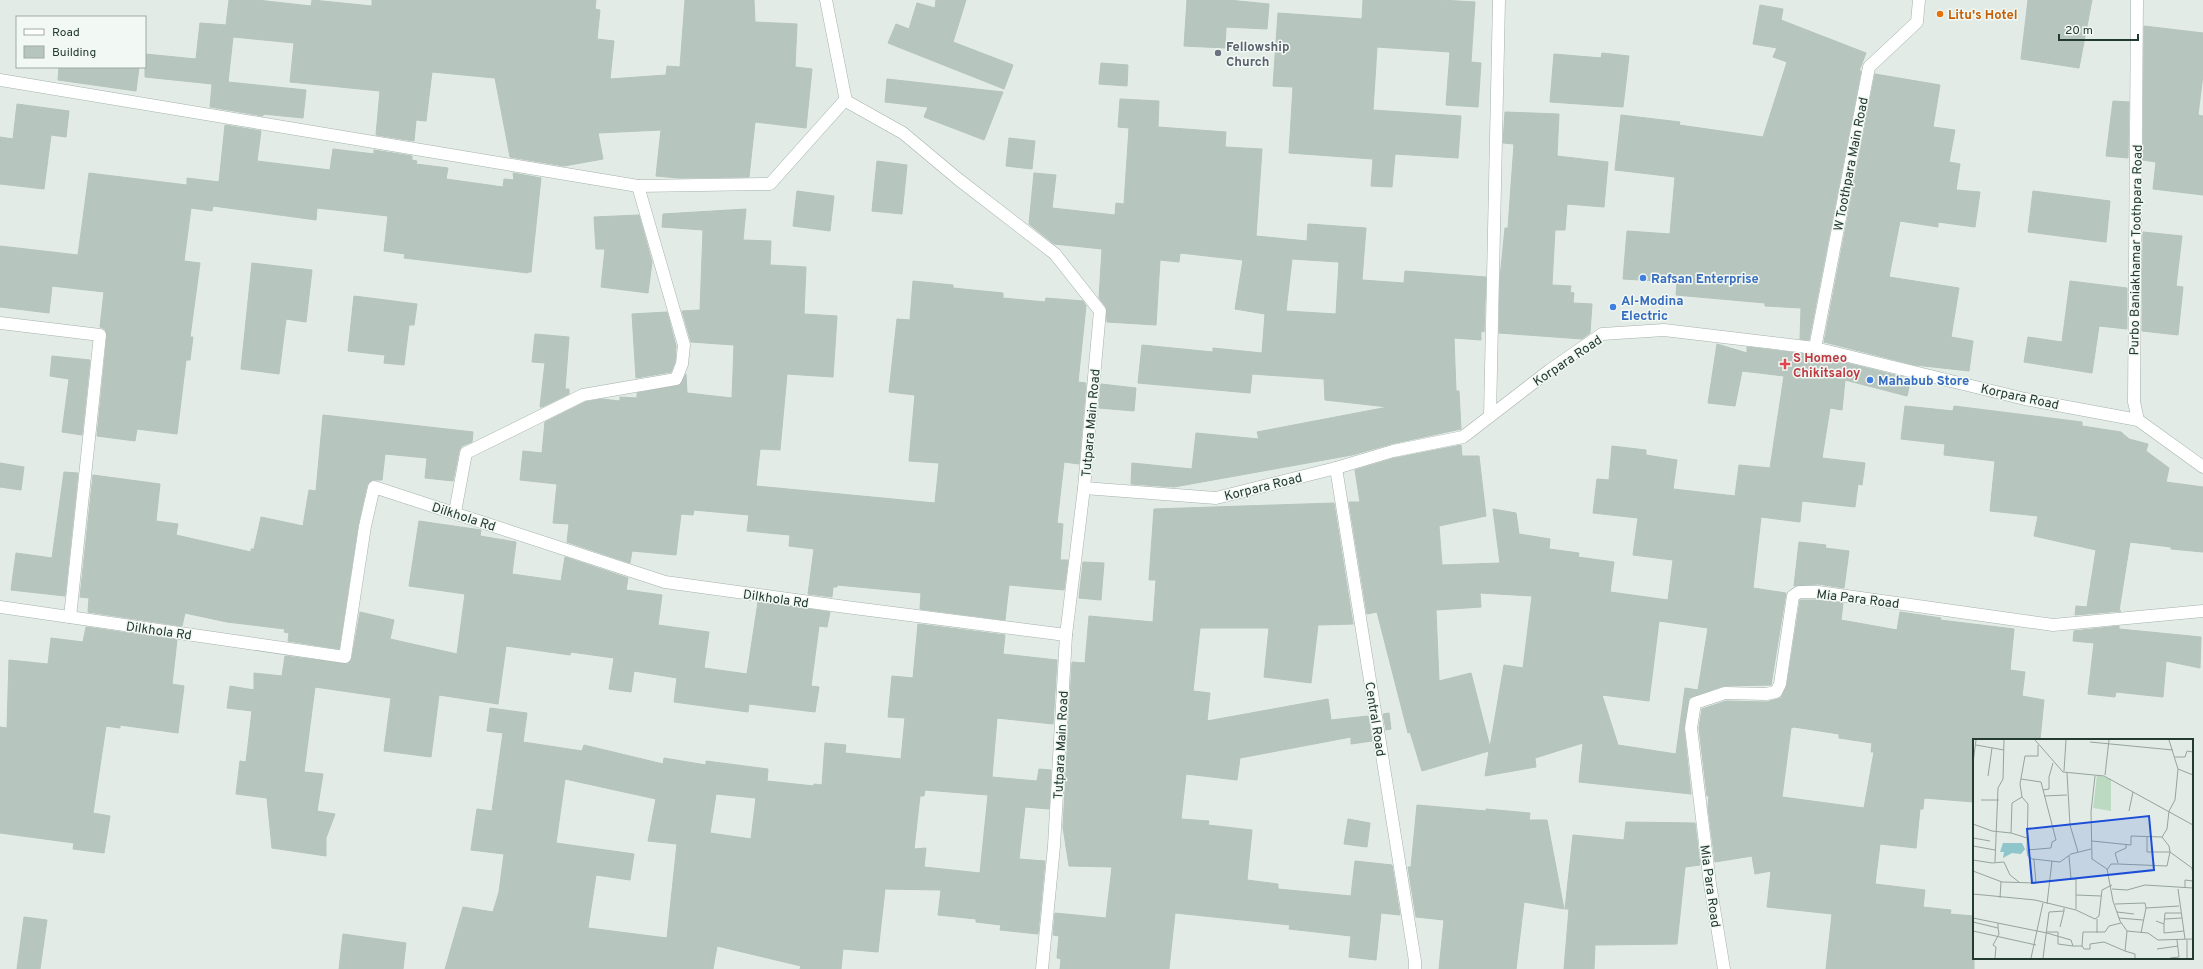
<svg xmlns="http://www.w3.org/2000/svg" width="2203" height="969" viewBox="0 0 2203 969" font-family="Overpass,sans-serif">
  <rect width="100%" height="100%" fill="#e2ebe6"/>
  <g fill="#b7c5bf" stroke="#b5c4bd" fill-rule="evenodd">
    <polygon points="229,0 257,0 311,6 312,0 372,6 372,0 596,0 595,9 600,10 597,39 614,41 610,79 666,75 667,66 680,67 685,0 754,0 755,22 797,24 795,67 812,69 806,128 755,122 749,177 678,178 656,176 661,130 598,133 603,159 564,166 510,157 495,78 432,72 426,121 416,120 414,141 376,135 380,91 290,82 294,43 233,37 228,82 306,90 303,118 263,114 263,116 210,107 212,84 145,77 145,54 196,59 200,23 226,25"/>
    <polygon points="936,0 966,0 953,42 1013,65 1004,89 888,43 896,24 909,29 917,3 935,8"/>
    <polygon points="1187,0 1228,0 1269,4 1267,29 1226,27 1225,48 1184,46"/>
    <polygon points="1363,0 1441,0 1475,2 1471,62 1481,63 1478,107 1446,105 1450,52 1377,47 1373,110 1461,116 1458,158 1395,154 1392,187 1371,186 1373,159 1289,153 1293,87 1273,86 1278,13 1362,19"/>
    <polygon points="2028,0 2092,0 2079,68 2021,59"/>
    <polygon points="1760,5 1783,9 1781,20 1866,53 1859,71 1861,71 1809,340 1800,339 1801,308 1765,306 1765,303 1676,295 1677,282 1623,279 1627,231 1670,234 1675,177 1615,170 1621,115 1680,122 1679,125 1763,137 1787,62 1773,57 1777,48 1753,44"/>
    <polygon points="2144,26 2203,33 2203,75 2198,115 2203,116 2203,195 2153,189 2156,162 2143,160"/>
    <polygon points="1602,53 1629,56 1623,107 1550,102 1554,54 1601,58"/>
    <polygon points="1101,63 1128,65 1127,86 1099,84"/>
    <polygon points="59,67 139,67 136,91 58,80"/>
    <polygon points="1875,74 1940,85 1933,127 1955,130 1949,162 1960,164 1956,190 1980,192 1975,227 1938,222 1938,227 1900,221 1889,277 1959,288 1951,337 1973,341 1969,371 1915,365 1824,342"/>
    <polygon points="887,79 1003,92 984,140 924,117 928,107 885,102"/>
    <path d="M1120 99 1159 101 1158 127 1226 132 1225 147 1262 149 1256 236 1307 241 1308 224 1366 228 1362 280 1404 283 1405 271 1486 277 1484 332 1481 331V340L1454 338 1456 391H1459L1461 429 1391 444 1352 455 1174 487 1131 484 1132 463 1192 469 1196 433 1259 439 1257 432 1388 407 1325 400 1324 379 1252 374 1250 393 1138 383 1142 345 1213 352V348L1262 353 1265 314 1235 309 1243 260 1180 253 1179 262 1160 260 1156 325 1107 322 1106 307 1099 298 1102 249 1054 244 1029 224 1034 173 1056 175 1052 208 1115 215 1116 203 1124 204 1129 128 1118 127ZM1292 259 1339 262 1336 314 1286 311Z"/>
    <polygon points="2113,101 2129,102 2128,158 2106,156"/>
    <polygon points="17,104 69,111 66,137 51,135 44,189 0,184 0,137 13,139"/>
    <polygon points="1505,112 1559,114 1557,156 1608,162 1604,207 1567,204 1565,230 1555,230 1552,285 1571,286 1570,292 1574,293 1573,303 1592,304 1590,333 1582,339 1499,333 1500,278 1505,228 1508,228 1514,144 1503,143"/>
    <polygon points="225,125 261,131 257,161 330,170 333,149 374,154 374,150 412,156 412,160 417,161 416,164 448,168 446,179 503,187 504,179 514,180 513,173 541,178 531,272 528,272 528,273 404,258 405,254 384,251 388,216 317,208 316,220 213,206 212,211 191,208 184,261 200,263 190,337 193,337 190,360 186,360 177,434 137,429 135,441 97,436 107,336 105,329 100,327 104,292 52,286 49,313 0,307 0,246 78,255 89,173 187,185 187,178 219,182"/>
    <polygon points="1009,138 1035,141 1032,169 1006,166"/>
    <polygon points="877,161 907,165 902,214 872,211"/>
    <polygon points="797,191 834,196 830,231 793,226"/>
    <polygon points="2033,191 2110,201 2106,242 2028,232"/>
    <polygon points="746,209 743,240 771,241 770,265 806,267 804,314 837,316 833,377 787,374 780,450 760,449 756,486 935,503 939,463 909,461 915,395 889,392 897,319 910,320 913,281 953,285 953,288 1003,293 1003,298 1045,302 1046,298 1083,301 1086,306 1078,382 1086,383 1079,464 1064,462 1057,523 1063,524 1060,560 1068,560 1064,590 1009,585 1005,620 920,609 921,593 837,585 837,587 833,587 832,597 808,594 814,549 789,546 790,535 747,531 749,515 694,510 693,515 681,514 676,555 632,551 630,563 567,542 569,524 553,523 557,484 520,480 523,451 542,453 545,422 585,402 602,399 620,401 620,397 637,398 637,393 680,385 686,374 687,393 732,398 734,345 691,342 682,311 700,310 703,230 662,227 663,214"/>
    <polygon points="639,215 652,262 648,293 601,287 605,249 596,249 594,217"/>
    <polygon points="2143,232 2182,236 2176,286 2183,287 2178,335 2142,331"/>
    <polygon points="252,263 312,270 306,322 286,319 279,374 241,369"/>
    <polygon points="2070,281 2127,288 2127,329 2099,326 2092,373 2024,362 2028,337 2062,342"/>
    <polygon points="354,296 417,304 414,325 409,325 404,365 384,363 385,355 348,351"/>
    <polygon points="667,312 676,346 675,362 671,372 636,378 632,314"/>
    <polygon points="535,334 569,337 565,389 569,389 569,394 542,407 540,407 545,363 532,362"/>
    <path d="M1717 344 1747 353V347L1814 355 1911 379 1907 396 1845 380 1842 410 1830 408 1822 458 1865 463 1862 485 1858 484 1855 507 1802 501 1800 522 1761 517 1753 588 1786 593 1771 685 1723 686 1689 698 1684 729 1691 794 1579 782 1583 743 1535 758 1536 767 1485 776 1489 751 1422 771 1410 732 1408 733 1377 612 1367 614 1349 502H1360L1355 470 1395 458 1461 445 1462 456H1479L1486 516 1439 526 1442 565 1500 563 1493 509 1516 513 1519 534 1550 539 1549 549 1579 553 1578 557 1614 562 1610 592 1668 600 1673 560 1633 555 1638 518 1593 513 1597 479 1609 480 1612 446 1646 450V455L1677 460 1673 489 1735 496 1739 465 1770 468 1784 376 1742 371 1735 406 1708 403ZM1480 593 1532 596 1523 668 1504 665 1490 747 1471 673 1439 681 1436 610 1481 607ZM1659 621 1708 628 1698 690 1685 688 1676 754 1618 745 1602 695 1649 701Z"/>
    <polygon points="52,356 90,360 82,435 62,432 69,379 50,376"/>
    <polygon points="1101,384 1136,388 1134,411 1099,408"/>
    <polygon points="1905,406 1953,411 1954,406 2082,422 2082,426 2121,432 2129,439 2148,444 2146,451 2169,468 2166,482 2203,487 2203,552 2171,549 2171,547 2130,542 2119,611 2121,611 2075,615 2076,606 2087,607 2096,550 2034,536 2038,516 1990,511 1995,461 1944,455 1945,444 1901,439"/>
    <polygon points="323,415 473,432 472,442 462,446 459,451 453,481 425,478 427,458 385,454 382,480 372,480 367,485 358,525 339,649 288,641 289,633 284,632 285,629 227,622 185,613 182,626 88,612 89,598 80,597 93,475 160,484 156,521 178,524 176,535 251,552 251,549 254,549 261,517 303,526 309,490 316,491"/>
    <polygon points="0,463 24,467 21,490 0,487"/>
    <polygon points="64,472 78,473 65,596 11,590 16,553 52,558"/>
    <polygon points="1334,503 1353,624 1318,625 1311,683 1264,677 1269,628 1200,628 1193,691 1210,693 1207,721 1328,699 1331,720 1368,716 1372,741 1351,744 1351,737 1240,758 1237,780 1186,774 1181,819 1209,821 1208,825 1252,830 1247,880 1278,884 1278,889 1351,896 1355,861 1392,865 1400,915 1381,913 1376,960 1349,957 1351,936 1289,929 1290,925 1175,913 1169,969 1060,969 1061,959 1057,958 1059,936 1053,935 1055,913 1106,918 1112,867 1069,866 1063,827 1072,662 1085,663 1089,616 1153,622 1156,580 1149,580 1154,509"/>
    <polygon points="419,521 481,530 480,536 516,542 512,574 561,581 565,557 628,578 626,590 662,595 658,625 709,632 704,668 747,674 758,602 830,612 827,627 819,626 811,686 819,687 815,712 749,704 748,712 674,702 677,678 634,671 631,692 609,689 614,658 571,652 570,655 506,646 498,704 439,695 431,757 384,751 391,698 315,687 304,772 323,774 317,811 335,814 326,838 326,856 272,848 267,798 236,794 240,761 246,762 252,711 227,708 230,686 254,690 254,673 282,676 285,656 348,664 352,658 360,612 394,620 390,639 457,654 465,594 409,586"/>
    <polygon points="1799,542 1826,545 1825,548 1849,551 1844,588 1818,584 1794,586"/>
    <polygon points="1083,562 1104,563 1101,600 1079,598"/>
    <path d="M1800 600H1817L1843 603 1841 620 1897 630 1900 612 1941 618 1940 620 2014 629 2010 670 2025 672 2022 696 2044 700 2040 740H1974V802L1924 798 1923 809H1920L1916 848 1880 844 1875 884 1925 890 1923 907 1951 910 1950 914 1974 916V969H1826L1832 914 1767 907 1771 871 1755 874 1752 856 1715 862 1708 807 1709 796H1707L1699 728 1702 709 1726 701 1766 702 1781 698 1787 685ZM1794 727 1839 734V738L1872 743 1871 752H1874L1864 808 1782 797 1791 728Z"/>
    <path d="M918 624 1005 635 1003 654 1057 660 1053 724 997 718 992 777 1037 781 1039 769 1051 770 1049 809 1025 807 1019 859 1045 861 1038 934 1000 930 1001 925 976 922V919L938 915 941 890 885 889 878 952 843 949 841 969H800L801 966 717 946 713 969H445L463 907 493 912 499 892 504 854 471 850 477 809 492 811 503 733 487 731 490 708 527 713 523 742 582 751 584 745 663 764 664 758 706 765V761L768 769 767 781 814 786V784L822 785 825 743 846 745 845 753 901 759 905 718 888 717 892 676 913 678ZM565 779 656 799 648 841 677 844 667 938 588 928 596 875 630 880 634 854 556 843ZM925 790 988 795 980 873 924 867 926 848 914 849 920 796H924ZM716 794 756 798 751 839 710 833Z"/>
    <polygon points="2119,626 2119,629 2201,637 2200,668 2166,661 2163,697 2116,692 2115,697 2088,694 2094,643 2073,641 2074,631"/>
    <polygon points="86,627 177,640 172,684 184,686 178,733 120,725 120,728 106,726 93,813 110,816 104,853 73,849 74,843 0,833 0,727 7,728 9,660 48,664 51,638 83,642"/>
    <polygon points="1389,713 1391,729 1386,730 1383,714"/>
    <polygon points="1417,805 1486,811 1486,809 1530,813 1529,820 1547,820 1564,909 1524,902 1516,969 1439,969 1444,920 1416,917 1408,867 1411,867"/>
    <polygon points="1348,819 1370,823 1367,847 1344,844"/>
    <polygon points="1626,822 1695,823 1700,865 1685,867 1677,944 1595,945 1594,969 1564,969 1569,909 1565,909 1573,835 1624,840"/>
    <polygon points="24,917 47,920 40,969 17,969"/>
    <polygon points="343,934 406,943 403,969 339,969"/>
  </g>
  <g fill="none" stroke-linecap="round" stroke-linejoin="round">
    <g stroke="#a5b2ac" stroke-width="13">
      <g id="minor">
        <polyline points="2137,0 2134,402 2138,420 2203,467"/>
        <polyline points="0,80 638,186 770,184 845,100"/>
        <polyline points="0,323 100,335 70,617"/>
        <polyline points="1815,348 1869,67 1917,22 1919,0"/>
        <polyline points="1490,416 1499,0"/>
        <polyline points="1336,468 1415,961 1415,969"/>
        <polyline points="1084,488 1216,498 1336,468 1393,451 1463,437 1550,370 1602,334 1664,330 1815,348 2025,399 2138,420"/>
        <polyline points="455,512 466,453 583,395 676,379 682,364 684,345 638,186"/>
        <polyline points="0,607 345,657 365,526 374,487 665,582 846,607 1066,635"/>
        <polyline points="1724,969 1710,884 1691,728 1695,703 1725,693 1766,694 1776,692 1780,684 1793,596 1799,592 1818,592 2053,625 2203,611"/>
      </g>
    </g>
    <g stroke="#a5b2ac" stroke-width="13">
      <polyline id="tertiary" points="826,0 846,101 903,133 958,179 1055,254 1100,311 1084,488 1066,635 1054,846 1042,969"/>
    </g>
    <use href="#minor" stroke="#fff" stroke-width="12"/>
    <use href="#tertiary" stroke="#fff" stroke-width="12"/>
  </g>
  <circle fill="#e8710a" stroke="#f2f8f4" stroke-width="1.5" cx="1940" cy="14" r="4"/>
  <circle fill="#6b7280" stroke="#f2f8f4" stroke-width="1.5" cx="1218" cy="53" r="4"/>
  <g fill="#3f7fe0" stroke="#f2f8f4" stroke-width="1.5">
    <circle cx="1643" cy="278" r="4"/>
    <circle cx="1613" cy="307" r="4"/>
    <circle cx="1870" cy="380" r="4"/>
  </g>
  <path fill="#e0444e" stroke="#f2f8f4" stroke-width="1.5" d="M1783 358h4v4h4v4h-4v4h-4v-4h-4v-4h4z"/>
  <g text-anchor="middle" stroke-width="3" stroke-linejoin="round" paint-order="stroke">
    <g font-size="13" font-weight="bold" fill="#c56008" stroke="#f2f8f4" text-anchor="start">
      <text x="1948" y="19">Litu's Hotel</text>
    </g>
    <g font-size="13" font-weight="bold" fill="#5b616d" stroke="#f2f8f4" text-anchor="start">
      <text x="1226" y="51">Fellowship<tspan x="1226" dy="15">Church</tspan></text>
    </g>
    <g font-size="13" fill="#233a32" stroke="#f2f8f4">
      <text transform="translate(1850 164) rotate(-79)" y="5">W Toothpara Main Road</text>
      <text transform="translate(2135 250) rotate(-89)" y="5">Purbo Baniakhamar Toothpara Road</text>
      <text transform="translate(1567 360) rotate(-34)" y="5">Korpara Road</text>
      <text transform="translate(2020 396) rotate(12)" y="5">Korpara Road</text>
      <text transform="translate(1090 423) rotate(-85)" y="5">Tutpara Main Road</text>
      <text transform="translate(1263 486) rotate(-14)" y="5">Korpara Road</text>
      <text transform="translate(464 516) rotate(18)" y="5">Dilkhola Rd</text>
      <text transform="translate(776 598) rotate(8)" y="5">Dilkhola Rd</text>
      <text transform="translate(1858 598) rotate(7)" y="5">Mia Para Road</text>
      <text transform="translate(159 630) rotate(8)" y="5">Dilkhola Rd</text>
      <text transform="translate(1376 719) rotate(81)" y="5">Central Road</text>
      <text transform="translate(1060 745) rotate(-87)" y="5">Tutpara Main Road</text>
      <text transform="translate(1711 886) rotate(82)" y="5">Mia Para Road</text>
    </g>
    <g font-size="13" font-weight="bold" fill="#366cbe" stroke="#f2f8f4" text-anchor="start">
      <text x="1651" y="283">Rafsan Enterprise</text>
      <text x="1621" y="305">Al-Modina<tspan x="1621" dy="15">Electric</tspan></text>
      <text x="1878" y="385">Mahabub Store</text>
    </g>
    <g font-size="13" font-weight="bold" fill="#be3a42" stroke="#f2f8f4" text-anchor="start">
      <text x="1793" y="362">S Homeo<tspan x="1793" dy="15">Chikitsaloy</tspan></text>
    </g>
  </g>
  <g transform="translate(1973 739)">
    <rect width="220" height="220" fill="#e2ebe6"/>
    <path d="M124 36 138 40V72L120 69Z" fill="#bcdac2"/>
    <path d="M30 104H49L52 110 48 115 39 114 30 119 31 113H27Z" fill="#8ec6cb"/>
    <path fill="none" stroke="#96a49e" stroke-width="1" d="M62 1 90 33 131 37 220 86M117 3 200 11M3 6 31 11M202 18H212L214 12 220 13M0 24 3 1M205 30 220 36M91 32 93 1M94 34 97 86 105 113M132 36 136 1M15 37 19 9M122 37 118 73 119 120 134 130 140 162 147 182 154 192 175 194 185 201 220 200M48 40 68 43 83 101 79 103 78 109 54 111M70 51 76 50V38L80 24M71 57 94 56M8 61H26M156 72 160 53M0 85 19 92 38 94 54 99M38 94 39 64 49 58 47 45 52 17H65V6M189 98 194 90 196 72 202 61 205 30 196 1M189 98 196 107 197 113 219 129 220 136M0 99 17 102M119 102 158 106V97L189 98M0 107 22 111M96 117 98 140H103V170M60 120 87 123 98 115 118 110M0 121 19 124 31 123 37 136 46 143M22 123 25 49 30 40 31 1M145 124 142 114 153 109V105M134 131 138 125H145L194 127 197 113H174V97M0 132 29 143 63 144 61 121 55 117 54 111 55 65 49 58M212 149V141L220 142M139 150 154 151 172 146 220 149M205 150 212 200M0 155 62 161 103 171 122 180 126 177 129 151 139 146M103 156 128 157M27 159 28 143M74 165 79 122M142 165 172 164 173 169M144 173 161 175M0 179 74 194 98 201 100 207H109L111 210H117V205L131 203 152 212M146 179 170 181M124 180V194M192 180 209 179M183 182 191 185 192 174H208M0 183 25 189V184M191 185V194L211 192M87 188 91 172M0 192 63 206M154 192 152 212 162 215V219M74 193H85V205L100 207M168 194 173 169 206 167M109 207 110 193H132L136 187 148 184M184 210 205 207M22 219 23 208 20 206 26 195 25 189M58 219 70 164M70 219 76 173 91 172V169M197 219 206 218 204 201M214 219V201"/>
    <path fill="#1d4ed8" fill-opacity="0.15" stroke="#1d4ed8" stroke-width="2" d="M176 77 181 131 59 144 54 90Z"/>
    <rect width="220" height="220" fill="none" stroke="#233a32" stroke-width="2"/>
  </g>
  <rect x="16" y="16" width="130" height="52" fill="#f2f8f4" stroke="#9faca6"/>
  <rect x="24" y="29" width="20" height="6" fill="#ffffff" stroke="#9faca6"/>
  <text x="52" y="36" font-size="12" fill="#233a32">Road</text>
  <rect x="24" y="46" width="20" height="12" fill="#b7c5bf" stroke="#9faca6"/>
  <text x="52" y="56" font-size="12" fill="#233a32">Building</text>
  <path d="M2059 34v6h79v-6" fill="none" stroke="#233a32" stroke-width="2"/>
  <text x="2065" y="34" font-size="12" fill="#233a32" stroke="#f2f8f4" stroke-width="3" paint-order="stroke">20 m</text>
</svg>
